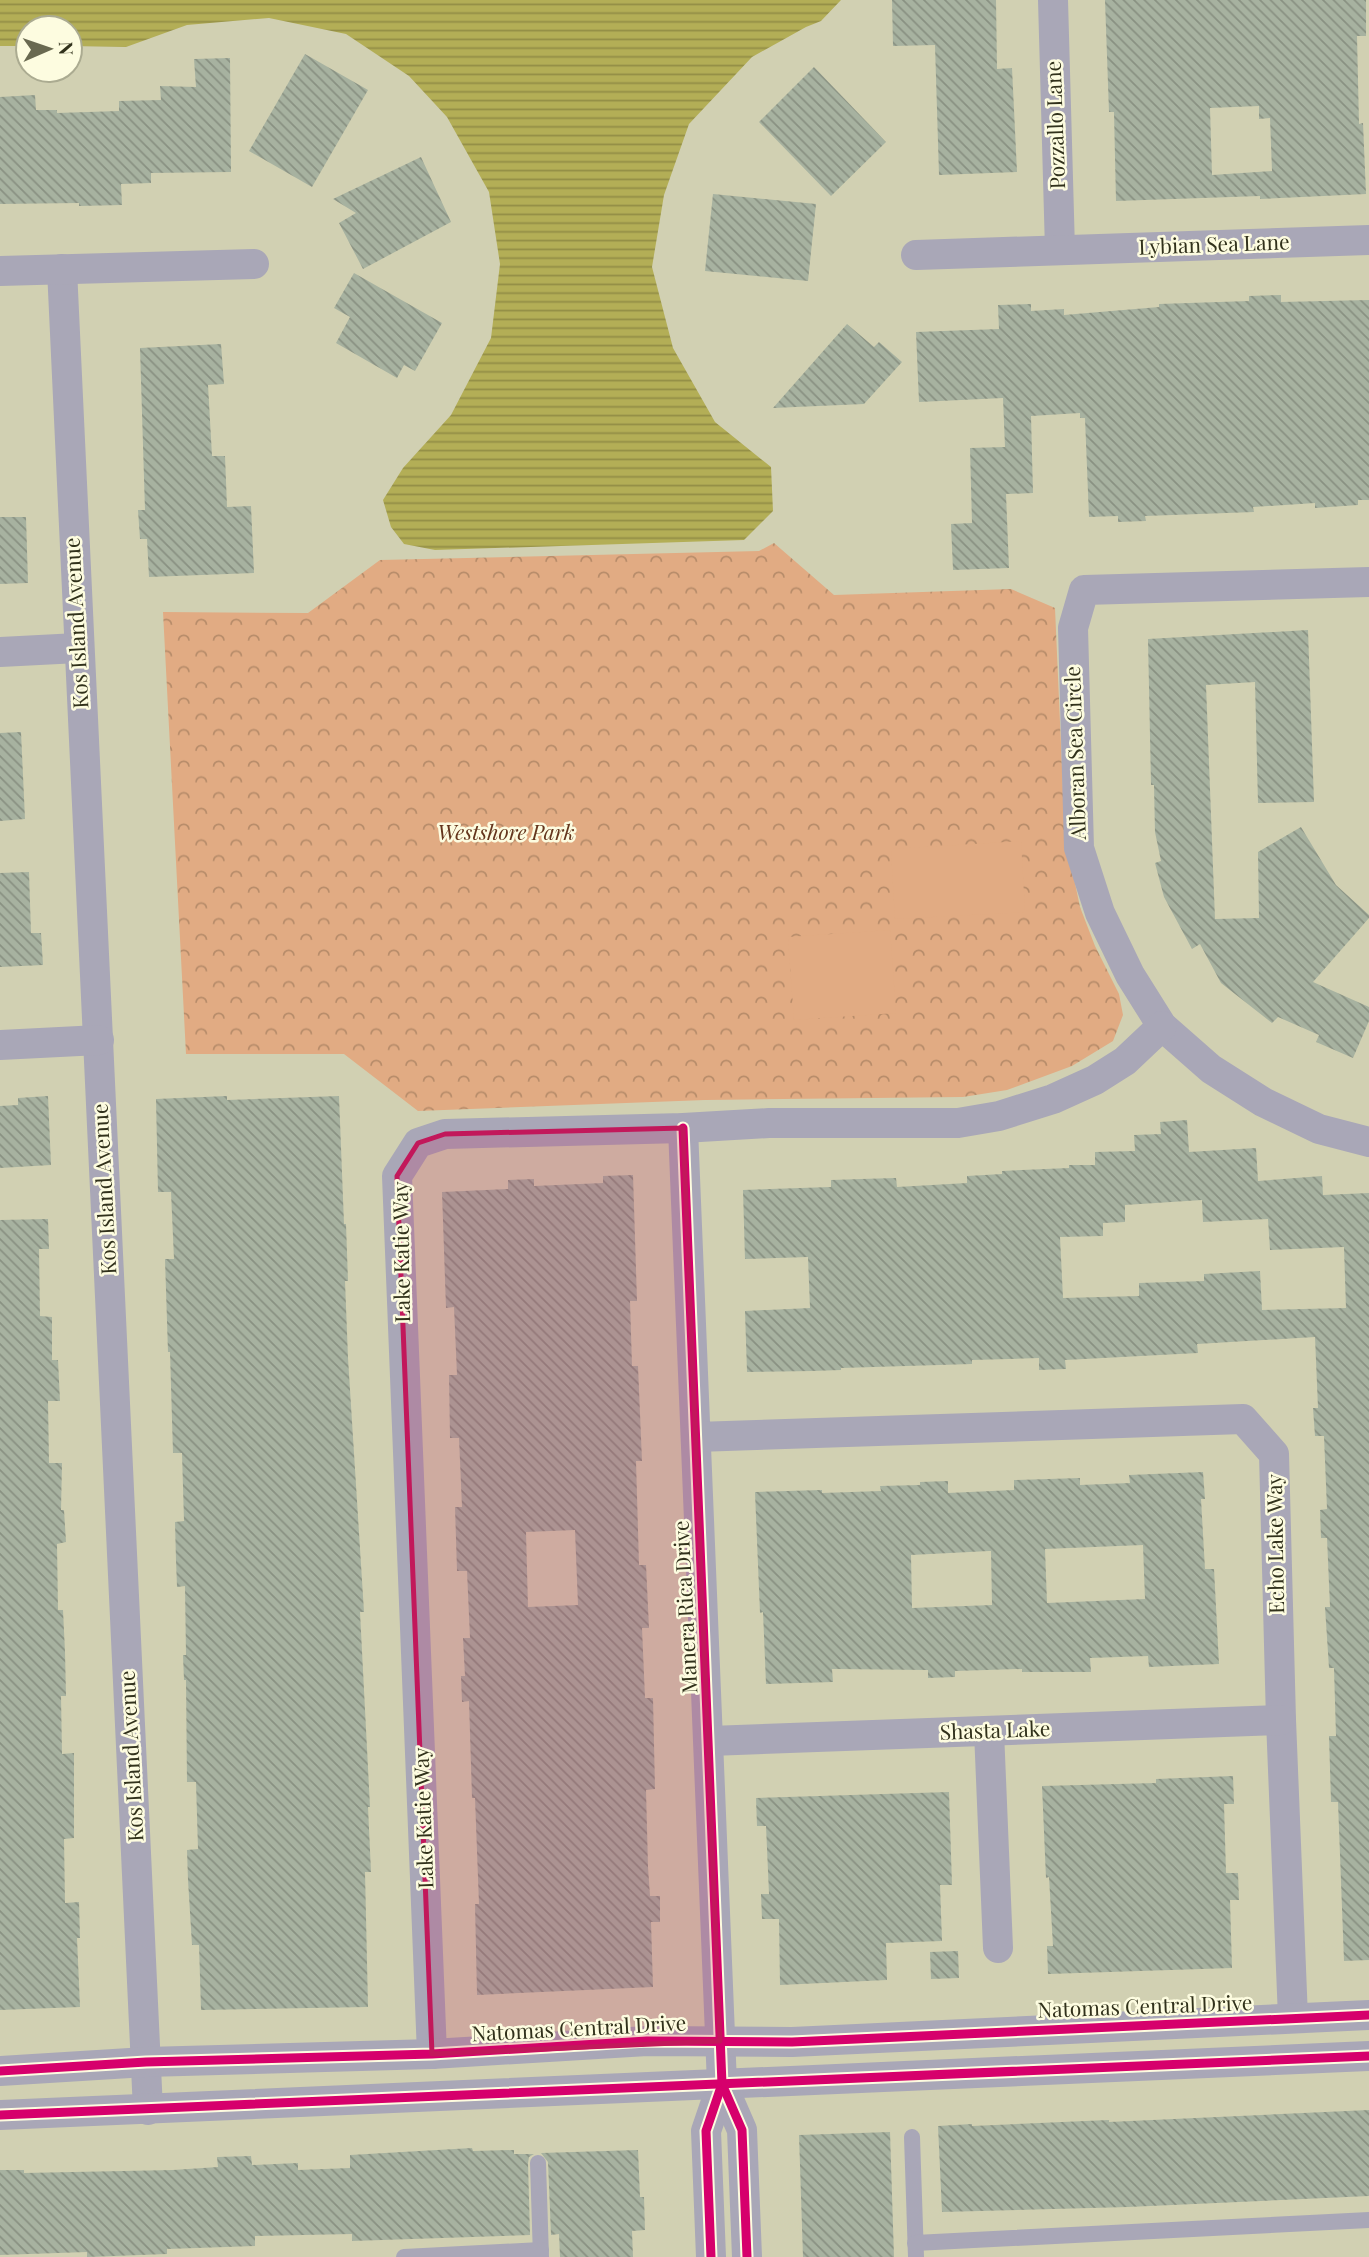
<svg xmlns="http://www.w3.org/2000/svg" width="1369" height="2257" viewBox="0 0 1369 2257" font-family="'Playfair Display',serif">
  <defs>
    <pattern id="forest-crowns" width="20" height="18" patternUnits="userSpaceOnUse" patternTransform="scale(1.75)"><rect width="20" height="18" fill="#e1ab83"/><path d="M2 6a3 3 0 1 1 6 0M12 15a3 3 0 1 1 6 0" fill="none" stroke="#b78c6a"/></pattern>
    <pattern id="water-rules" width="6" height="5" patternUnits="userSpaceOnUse" patternTransform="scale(1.75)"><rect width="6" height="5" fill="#b3ae56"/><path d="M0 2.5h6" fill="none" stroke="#928e46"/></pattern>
    <pattern id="building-back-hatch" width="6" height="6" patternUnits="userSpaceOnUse" patternTransform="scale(1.75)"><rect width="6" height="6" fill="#a7b2a0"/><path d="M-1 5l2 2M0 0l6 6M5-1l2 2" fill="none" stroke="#899182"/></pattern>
  </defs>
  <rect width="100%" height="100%" fill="#d1d0b2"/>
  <polygon fill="url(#forest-crowns)" points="774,543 834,595 1011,589 1055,608 1065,836 1080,907 1095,946 1119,994 1123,1015 1113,1041 1072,1066 1007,1090 963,1097 705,1100 418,1111 344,1054 186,1054 163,612 308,613 380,560 759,551"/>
  <g fill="#e1ab83">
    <polygon points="1021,841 1025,912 895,919 891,849"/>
    <polygon points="890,930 896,1013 794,1020 788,937"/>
  </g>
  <polygon fill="url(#water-rules)" points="0,0 841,0 821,21 806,27 752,57 689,124 664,195 652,267 673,348 715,422 771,467 773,511 744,540 435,550 404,544 391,527 383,500 403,468 451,415 491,338 500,264 489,192 447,117 409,76 346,34 269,18 187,25 126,47 70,46 70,28 28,28 28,46 0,46"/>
  <g fill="url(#building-back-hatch)" fill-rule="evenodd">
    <polygon points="892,0 996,0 997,69 1012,68 1017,172 939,175 935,45 893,46"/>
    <path d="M1105 0H1366V36H1357L1359 124 1363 123 1366 194 1260 199V196L1116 201 1114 112H1109ZM1259 106V119L1270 118 1272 171 1212 175 1210 108Z"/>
    <polygon points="305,54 368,90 312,187 249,151"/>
    <polygon points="230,58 231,172 151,173 151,183 121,184 122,205 79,206 79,203 0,204 0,97 35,95 36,110 57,110 57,113 119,111 119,101 161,100 160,86 196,87 194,59"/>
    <polygon points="814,67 886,142 831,196 759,122"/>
    <polygon points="421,157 451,222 363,269 339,223 356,213 333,199"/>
    <polygon points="713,194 816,204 808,281 705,271"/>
    <polygon points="354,273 442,323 415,371 404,365 397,378 336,343 350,317 334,308"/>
    <polygon points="1281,295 1281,302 1369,300 1369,500 1358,500 1358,505 1315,508 1315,503 1253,507 1254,512 1145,516 1146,521 1118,522 1118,516 1089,517 1085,418 1080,418 1080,413 1031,416 1033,493 1006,494 1009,568 953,570 951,524 972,523 970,448 1005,447 1003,398 919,402 916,332 999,329 998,305 1031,304 1031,311 1064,309 1064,315 1159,307 1159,304 1249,301 1249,296"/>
    <polygon points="847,324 874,347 879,342 902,362 864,404 773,408"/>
    <polygon points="221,344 224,384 208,385 212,456 225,456 227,507 251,506 254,573 149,577 147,539 140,539 138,510 145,510 140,348"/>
    <polygon points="0,517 26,517 28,583 0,584"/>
    <polygon points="1308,630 1314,802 1258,803 1255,682 1206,685 1215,919 1259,918 1258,852 1301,827 1336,885 1369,915 1369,918 1313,982 1369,1007 1369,1021 1353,1058 1316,1042 1319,1035 1278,1017 1272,1023 1221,983 1200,944 1192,949 1164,897 1155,863 1161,861 1155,832 1154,785 1151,785 1148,639"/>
    <polygon points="21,732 25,819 0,821 0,733"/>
    <polygon points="29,872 31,933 41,933 43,965 0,967 0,873"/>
    <polygon points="48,1096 51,1165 0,1168 0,1106 18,1105 18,1098"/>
    <polygon points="227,1096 227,1100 339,1096 344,1224 346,1224 348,1281 345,1281 348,1358 364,1612 360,1612 370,1807 368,1807 371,1872 365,1872 368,2007 201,2010 199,1945 192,1945 188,1880 187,1850 198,1849 196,1782 187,1782 186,1680 184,1680 183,1655 186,1655 185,1586 177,1587 176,1560 175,1522 184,1521 182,1453 173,1453 170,1352 168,1352 165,1259 174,1259 171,1192 158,1192 156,1099"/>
    <path d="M1187 1120 1189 1152 1256 1148 1258 1181 1322 1176 1323 1195 1369 1193V1960L1344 1961 1338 1802H1331L1329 1736H1336L1334 1668H1329L1325 1607H1330L1327 1538H1321L1320 1510 1327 1509 1324 1436H1315L1313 1408H1318L1315 1337 1197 1344 1198 1353 1065 1360 1066 1369 1039 1370V1358L972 1360V1364L841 1368V1370L812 1371 747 1372 745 1311 810 1308 808 1257 745 1259 743 1190 831 1187V1180L861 1179 896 1178 897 1187 967 1183V1176L1002 1174V1171L1069 1168V1165H1095V1152L1135 1151 1134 1135 1161 1134 1160 1122ZM1202 1200 1203 1222 1268 1219 1270 1250 1344 1247 1346 1308 1262 1310 1260 1271 1204 1274V1281L1139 1283V1296L1063 1298 1060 1237 1103 1236V1223L1125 1222V1205Z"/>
    <path d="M633 1175 637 1301H630L632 1366H638L642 1461H636L639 1565H646L649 1628H642L645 1698H653L655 1789 646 1790 648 1867 650 1896H660V1922H651L653 1987 477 1995 475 1904H479L475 1798H472L469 1701 462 1702 461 1676H465L463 1638H470L467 1571H457L455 1507H462L459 1438H450L449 1375H457L454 1307 446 1308 442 1192 508 1189V1180L534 1179V1186L603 1183V1176ZM575 1530 578 1605 528 1607 526 1532Z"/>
    <polygon points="48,1219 49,1249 39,1249 40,1316 52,1317 52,1360 58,1360 60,1401 48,1401 49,1463 62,1463 61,1510 64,1510 66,1542 57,1544 58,1610 63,1610 65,1652 66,1696 61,1696 62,1754 74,1753 74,1838 64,1839 65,1903 79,1902 80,1938 77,1938 80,2007 0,2010 0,1220"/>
    <path d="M1203 1472 1205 1499H1201L1205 1569H1214L1219 1664 1149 1667 1148 1656 1090 1658 1091 1672H1022V1669L955 1671V1677L928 1678V1670L832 1669 833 1682 766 1684 763 1612 760 1613 755 1492 822 1490V1493L881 1491 880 1486 920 1485V1482L948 1481V1493L1014 1490V1480L1080 1478V1485L1130 1483 1129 1475ZM1143 1545 1145 1599 1047 1603 1045 1549ZM989 1551H991L992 1605 912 1608 911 1555Z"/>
    <polygon points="1233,1776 1234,1804 1224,1804 1226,1873 1238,1873 1239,1900 1230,1900 1232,1968 1048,1974 1047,1946 1053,1946 1049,1877 1046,1878 1042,1786 1156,1783 1156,1779"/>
    <polygon points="949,1792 952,1885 940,1885 942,1941 886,1943 887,1980 780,1985 779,1919 762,1919 761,1894 769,1894 766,1826 757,1826 756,1798"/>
    <polygon points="958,1951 959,1978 931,1979 930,1952"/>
    <polygon points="1369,2110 1369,2196 1128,2207 942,2212 938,2126 972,2124 972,2126 1109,2120 1109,2122"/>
    <polygon points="890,2132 894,2257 803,2257 799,2135"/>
    <polygon points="472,2148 473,2151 514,2150 514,2154 534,2154 529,2157 528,2163 530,2235 352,2241 352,2234 255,2236 255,2246 167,2249 167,2254 87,2257 87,2252 0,2255 0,2170 24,2170 24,2173 173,2170 218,2167 217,2157 251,2156 252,2165 298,2163 298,2170 350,2168 350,2155"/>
    <polygon points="638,2150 640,2197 644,2197 645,2230 632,2231 633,2257 560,2257 559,2234 551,2235 548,2162 541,2153"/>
  </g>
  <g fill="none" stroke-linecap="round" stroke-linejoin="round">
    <g stroke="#a9a7b7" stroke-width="16">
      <polyline points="912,2137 916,2257"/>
      <polyline points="538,2163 541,2257"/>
      <polyline points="915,2243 1369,2220"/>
      <polyline points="404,2257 541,2250"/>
    </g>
    <g stroke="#a9a7b7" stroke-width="30">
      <polyline points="1053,0 1060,250"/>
      <polyline points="916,255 1369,240"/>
      <polyline points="62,269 148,2110"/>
      <polyline points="0,271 254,264"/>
      <polyline points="1369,582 1084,590 1073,628 1079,848 1100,913 1130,975 1162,1026 1211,1069 1263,1102 1319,1129 1369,1142"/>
      <polyline points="0,652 78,648"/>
      <polyline points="0,1045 99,1040"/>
      <polyline points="683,1128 722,2084 706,2131 711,2257"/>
      <polyline points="696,1437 1243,1419 1274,1454 1281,1720 1293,2018"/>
      <polyline points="989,1731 998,1948"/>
      <polyline points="710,1741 1281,1720"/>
      <polyline points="432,2054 397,1176 418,1143 445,1134 683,1128 769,1123 958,1123 999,1116 1053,1099 1095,1080 1125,1061 1162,1026"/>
      <polyline points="0,2071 146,2062 432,2054 647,2041 792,2042 1369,2015"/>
      <polyline points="722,2084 742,2130 747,2257"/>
      <polyline points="0,2115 1369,2056"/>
    </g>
    <g stroke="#fdfce0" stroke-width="13">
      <g id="cycleway">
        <polyline points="683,1128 722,2084 706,2131 711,2257"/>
        <polyline points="0,2071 146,2062 432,2054 647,2041 792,2042 1369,2015"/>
        <polyline points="722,2084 742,2130 747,2257"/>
        <polyline points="0,2115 1369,2056"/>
      </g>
    </g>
    <use href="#cycleway" stroke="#d6006c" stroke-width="9"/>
  </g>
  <path fill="#c2185b" fill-opacity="0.2" stroke="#c2185b" stroke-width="5" stroke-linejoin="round" d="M683 1128 720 2041 432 2054 397 1176 418 1143 445 1134Z"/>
  <g text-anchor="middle" stroke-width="5" stroke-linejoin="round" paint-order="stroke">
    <g font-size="21" fill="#31311b" stroke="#fdfce0">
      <text transform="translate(1056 125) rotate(-92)" y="7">Pozzallo Lane</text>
      <text transform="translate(1214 245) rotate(-2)" y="7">Lybian Sea Lane</text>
      <text transform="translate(77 623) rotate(-93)" y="7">Kos Island Avenue</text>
      <text transform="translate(1076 753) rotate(-92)" y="7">Alboran Sea Circle</text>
      <text transform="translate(105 1189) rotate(-93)" y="7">Kos Island Avenue</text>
      <text transform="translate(402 1252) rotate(-91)" y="7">Lake Katie Way</text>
      <text transform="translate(1276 1544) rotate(-91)" y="7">Echo Lake Way</text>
      <text transform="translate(686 1607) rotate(-93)" y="7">Manera Rica Drive</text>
      <text transform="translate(995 1731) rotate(-2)" y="7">Shasta Lake</text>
      <text transform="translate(132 1756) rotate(-93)" y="7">Kos Island Avenue</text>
      <text transform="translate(424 1818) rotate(-92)" y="7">Lake Katie Way</text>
      <text transform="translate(1145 2007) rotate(-2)" y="7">Natomas Central Drive</text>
      <text transform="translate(579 2029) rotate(-3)" y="7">Natomas Central Drive</text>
    </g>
    <g font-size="21" font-style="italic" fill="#64351c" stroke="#fdfce0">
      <text x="506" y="840">Westshore Park</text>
    </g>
  </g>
  <g transform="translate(49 49) rotate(88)"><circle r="33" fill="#fdfce0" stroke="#abab91" stroke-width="2"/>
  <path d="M0-5L12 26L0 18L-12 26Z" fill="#696950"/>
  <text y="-10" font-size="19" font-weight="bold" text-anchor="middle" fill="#31311b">N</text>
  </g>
</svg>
